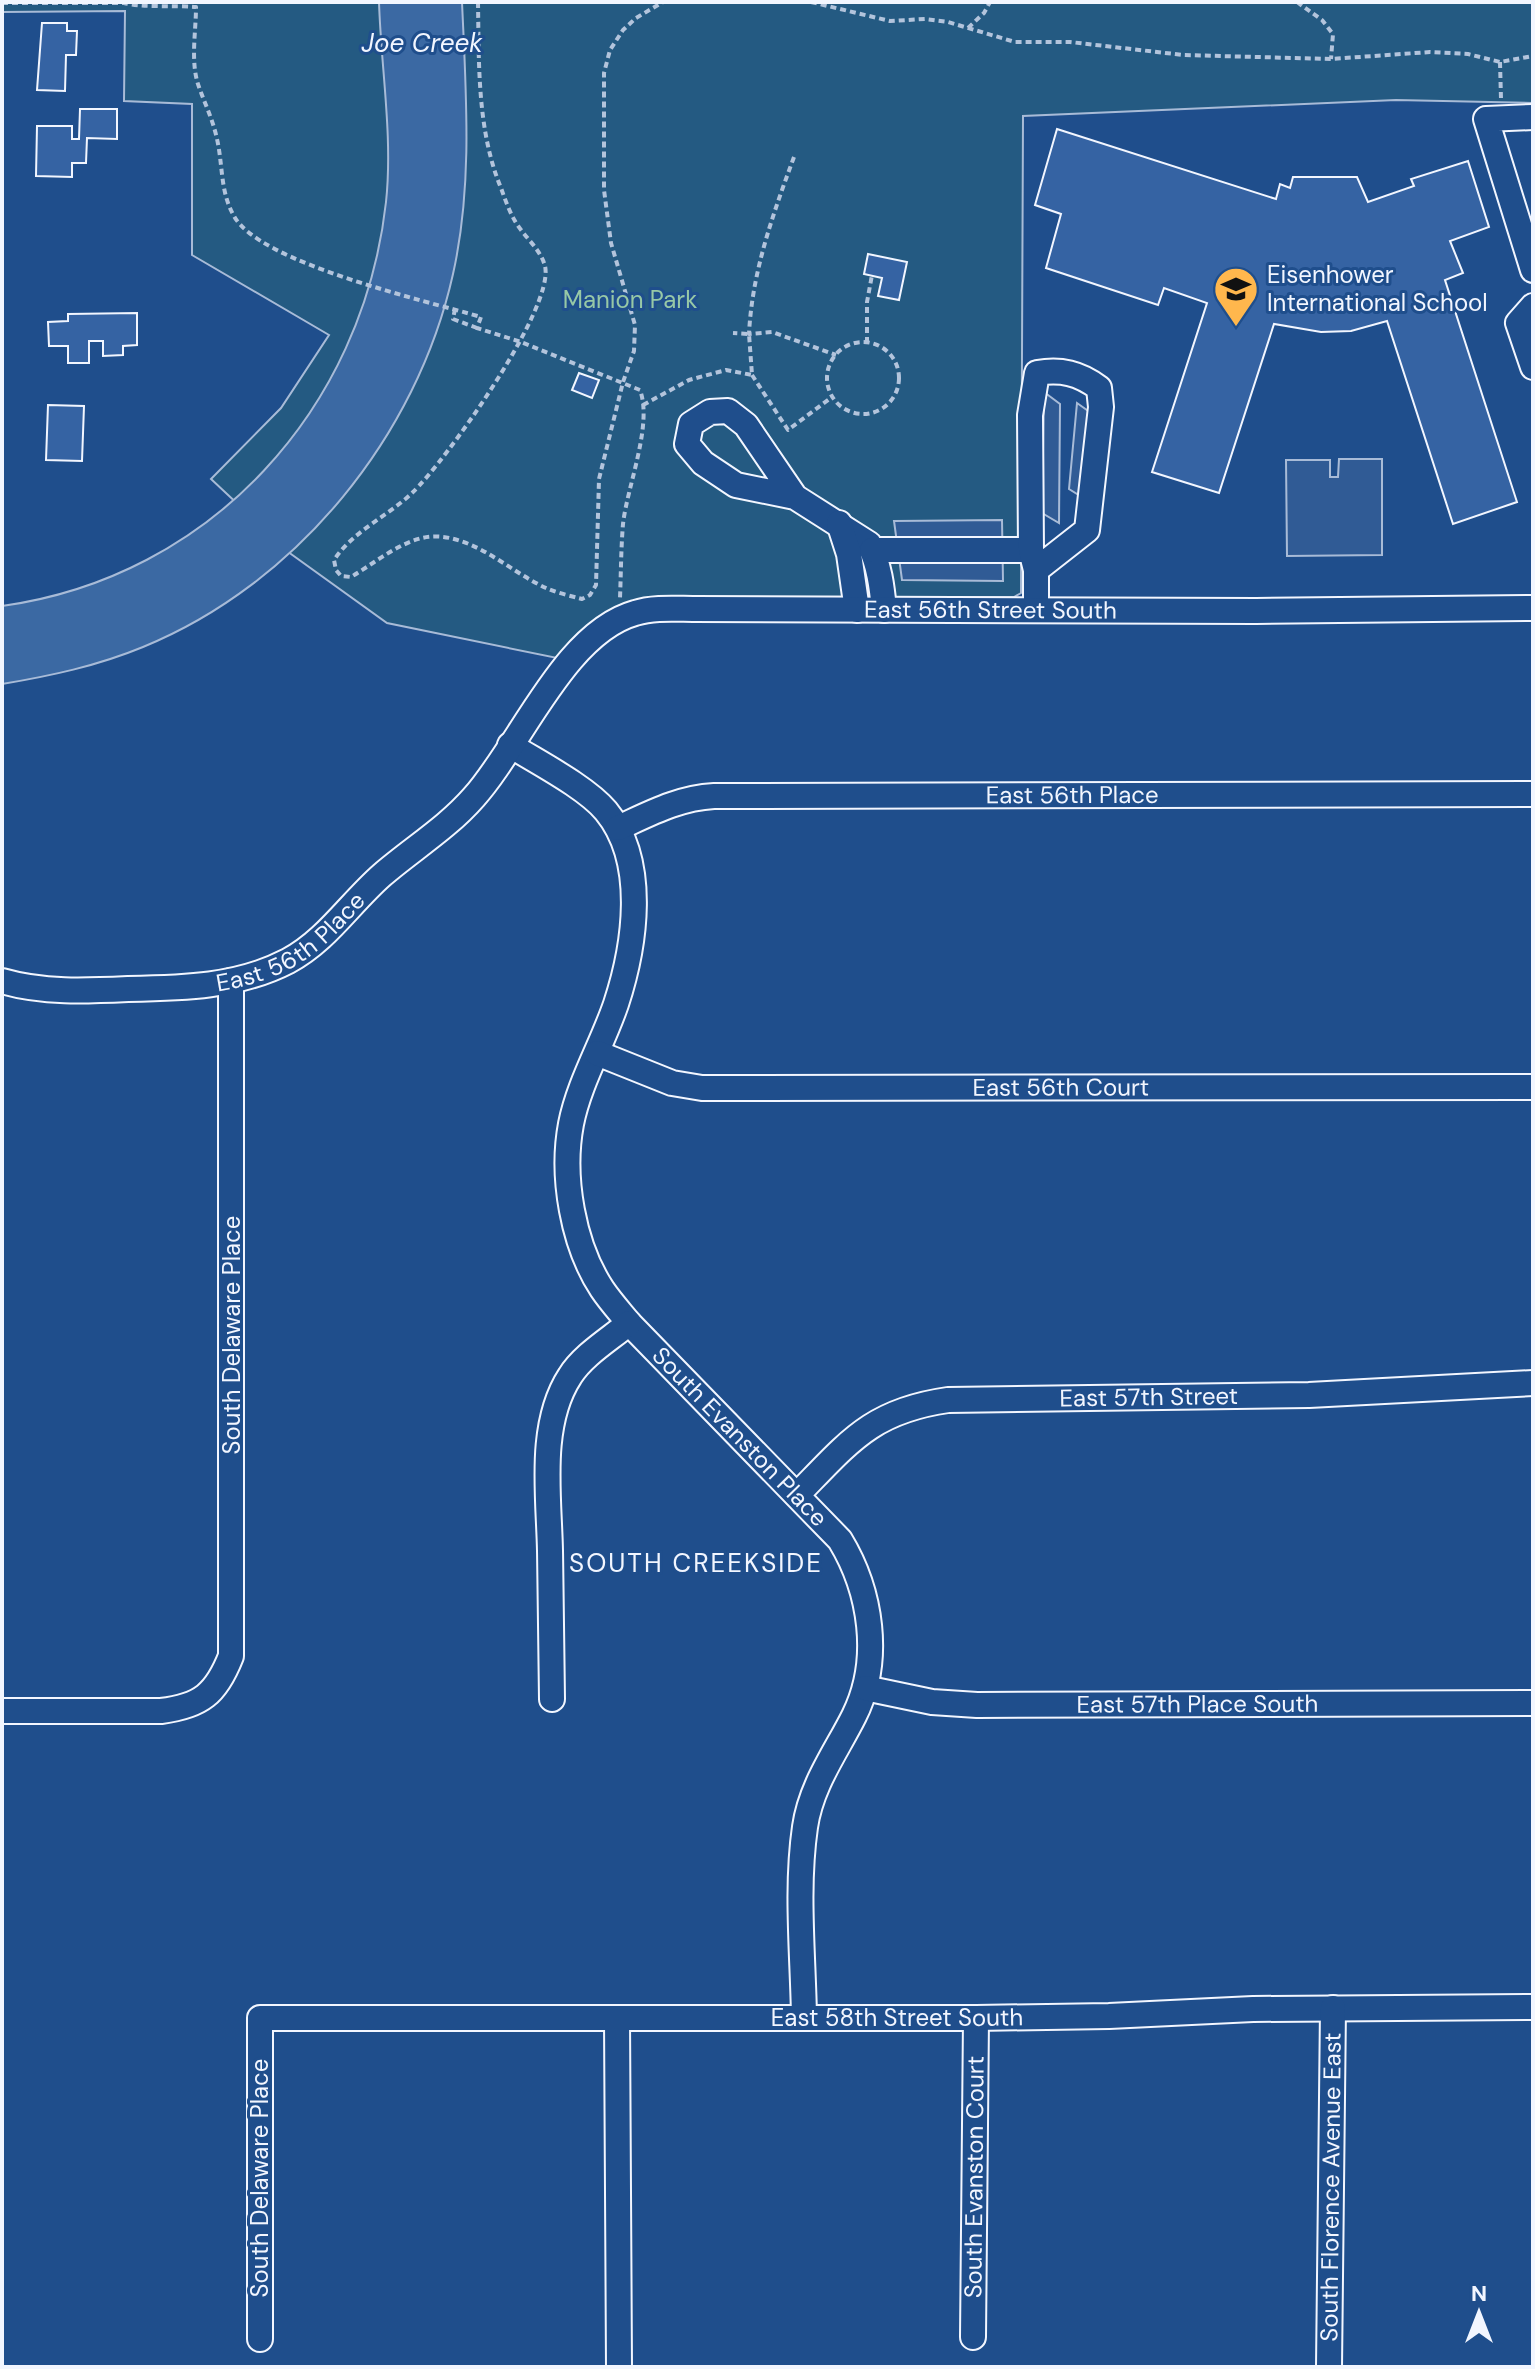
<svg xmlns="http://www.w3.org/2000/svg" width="1535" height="2369" viewBox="0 0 1535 2369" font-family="'DM Sans',sans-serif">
  <rect width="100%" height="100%" fill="#1f4e8c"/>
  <path fill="#245a82" stroke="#a8bbd7" stroke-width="2" d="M2 2H1533V103L1396 100 1023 116 1021 593 1014 597 647 598C600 610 589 623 557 658L387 623 291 554 211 479 281 408 329 335 192 255V104L124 101 125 11 2 12Z"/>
  <g fill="#305b95" stroke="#a8bbd7" stroke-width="2">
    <polygon points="1044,392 1060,404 1059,523 1042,513"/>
    <polygon points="1077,403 1091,413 1082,497 1069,489"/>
    <polygon points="1339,459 1382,459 1382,555 1287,556 1286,460 1330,460 1330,477 1338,477"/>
    <polygon points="1002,520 1003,581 902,580 894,521"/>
  </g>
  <path fill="#3b69a3" stroke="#a8bbd7" stroke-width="2" d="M379 2H462C466 93 473 185 453 274 417 436 297 584 143 647 97 666 50 676 2 684V606C211 577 363 409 386 202 393 136 381 68 379 2Z"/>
  <g fill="#3563a3" stroke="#f2f6ff" stroke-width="2">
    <polygon points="42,23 67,23 67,31 77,31 76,55 66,55 65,91 37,90"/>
    <polygon points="80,109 117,109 117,139 87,138 86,163 72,163 72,177 36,176 37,126 72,126 72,139 79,139"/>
    <polygon points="1057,129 1276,199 1280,184 1290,188 1293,177 1357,177 1368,202 1414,186 1411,179 1468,161 1489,227 1450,241 1463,273 1445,280 1517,502 1453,524 1387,321 1351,331 1321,332 1274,324 1219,493 1152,472 1207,303 1164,288 1158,305 1046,268 1061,214 1035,205"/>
    <polygon points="868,254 907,262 899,300 878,296 882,278 864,274"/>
    <polygon points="137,313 137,345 123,346 123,355 103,356 103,341 89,341 89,363 68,363 68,346 49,346 48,322 68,321 68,314"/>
    <polygon points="579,373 599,380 592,398 572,390"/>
    <polygon points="48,405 84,406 82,461 46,460"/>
  </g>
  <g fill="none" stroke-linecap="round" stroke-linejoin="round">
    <g stroke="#f2f6ff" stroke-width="28">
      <g id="minor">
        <polyline points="1533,117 1486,119 1533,270"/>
        <polyline points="1533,306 1518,323 1533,367"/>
        <path d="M795 497 746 425 728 411 710 412 691 424 687 444 703 463 736 485 795 497 869 544C879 564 882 587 884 610"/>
        <polyline points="839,523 849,554 857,610"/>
        <polyline points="872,550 1031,550"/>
        <path d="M1036 570 1087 530 1101 407 1099 388C1079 373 1061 369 1037 373L1030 415 1031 550 1036 570V610"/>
        <path id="s1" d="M510 745C537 762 586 787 606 811 648 862 635 946 616 1004 602 1045 579 1083 571 1124 561 1177 573 1245 602 1289 610 1301 620 1312 629 1323L840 1540C871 1591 882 1660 854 1716 836 1752 811 1785 805 1827 796 1889 803 1955 804 2017"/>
        <path id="s2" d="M618 828C649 814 678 798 714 796L1533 794"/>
        <path id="s3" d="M2 981C43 993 86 991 128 989 183 988 238 987 288 961 326 941 350 903 382 875 412 849 447 828 474 797 520 746 564 633 635 613 654 607 676 609 695 609L1256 611 1533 608"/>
        <path id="s4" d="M597 1053 672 1083 702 1088 1533 1087"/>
        <path id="s5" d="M797 1495C849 1442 871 1411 948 1400L1309 1395 1533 1383"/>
        <path id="s6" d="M865 1688 932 1702 977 1705 1533 1703"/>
        <path d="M552 1699C551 1649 551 1600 550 1551 549 1496 538 1425 570 1376 583 1355 610 1339 629 1323"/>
        <path d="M2 1711H161C201 1706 216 1694 231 1656V981"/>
        <polyline points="617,2018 619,2367"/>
        <path id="s7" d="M973 2337 976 2018"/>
        <path id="s8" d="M260 2339V2018H976L1109 2016 1253 2009 1533 2007"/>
        <path id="s9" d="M1329 2367 1333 2008"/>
      </g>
    </g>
    <g stroke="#b3c4dc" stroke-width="4" stroke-dasharray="6 4" stroke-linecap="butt">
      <path d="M478 2C479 64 477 130 501 188 505 199 509 211 515 221 524 237 540 248 545 266 555 308 445 462 412 493 388 516 353 531 334 560L336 570 341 576 351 577C373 564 397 544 422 538 467 528 508 571 546 588 557 593 571 596 582 599L590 595 596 585 599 479 623 382 634 351 635 325 611 243 604 190V73L610 50 623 30 636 18 663 2"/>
      <polyline points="811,2 890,21 925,19 948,22 1015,42 1070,42 1183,55 1331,59 1430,52 1468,54 1500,62 1533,56"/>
      <polyline points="1297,2 1322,20 1333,34 1331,59"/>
      <path d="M2 3H124C143 8 174 5 196 7 196 32 190 63 199 87 205 104 213 120 217 139 223 165 220 192 234 216 259 263 427 301 481 317L477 328 521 342 640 390C653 425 627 487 623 524 621 548 621 573 620 598"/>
      <polyline points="968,28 984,13 990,2"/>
      <polyline points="1500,62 1501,99"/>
      <path d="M794 157C773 214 752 272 749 334L772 332 836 355"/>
      <polyline points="455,309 453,319 477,328"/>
      <circle cx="863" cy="378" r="36"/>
      <polyline points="867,343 867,302 872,275"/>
      <polyline points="752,375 788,430 832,397"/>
      <polyline points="643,405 689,380 726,370 752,375 749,334 733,333"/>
    </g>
    <use href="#minor" stroke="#1f4e8c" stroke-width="24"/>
  </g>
  <defs>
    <g id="school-pin" transform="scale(2.3)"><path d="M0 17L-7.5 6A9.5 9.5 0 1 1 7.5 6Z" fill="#ffb74d" stroke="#1f4e8c"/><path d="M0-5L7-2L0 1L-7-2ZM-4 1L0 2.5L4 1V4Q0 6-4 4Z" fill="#111"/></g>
  </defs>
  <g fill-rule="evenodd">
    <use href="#school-pin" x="1236" y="289"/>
  </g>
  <g text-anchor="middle" stroke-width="6" stroke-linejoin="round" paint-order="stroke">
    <g font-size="24" fill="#f2f6ff" stroke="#1f4e8c" text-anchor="start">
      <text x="1267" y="283">Eisenhower<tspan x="1267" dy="28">International School</tspan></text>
    </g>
    <g font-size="24" fill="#97c8a6" stroke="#1f4e8c">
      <text x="630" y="308">Manion Park</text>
    </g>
    <g font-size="24" fill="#f2f6ff" stroke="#1f4e8c">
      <text dy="8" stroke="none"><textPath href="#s3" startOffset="1144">East 56th Street South</textPath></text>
      <text dy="8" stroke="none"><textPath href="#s2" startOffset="460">East 56th Place</textPath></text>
      <text dy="8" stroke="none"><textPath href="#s3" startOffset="302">East 56th Place</textPath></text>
      <text dy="8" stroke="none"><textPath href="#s4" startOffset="470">East 56th Court</textPath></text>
      <text transform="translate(232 1335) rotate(-90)" y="8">South Delaware Place</text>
      <text dy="8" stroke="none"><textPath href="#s5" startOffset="384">East 57th Street</textPath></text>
      <text dy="8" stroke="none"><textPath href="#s1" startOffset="820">South Evanston Place</textPath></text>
      <text dy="8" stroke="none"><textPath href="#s6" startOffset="334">East 57th Place South</textPath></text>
      <text dy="8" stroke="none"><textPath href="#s8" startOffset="958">East 58th Street South</textPath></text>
      <text dy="8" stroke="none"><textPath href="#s7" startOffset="160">South Evanston Court</textPath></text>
      <text transform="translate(260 2178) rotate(-90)" y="8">South Delaware Place</text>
      <text dy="8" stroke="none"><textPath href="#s9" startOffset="180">South Florence Avenue East</textPath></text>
    </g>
    <g font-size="26" font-style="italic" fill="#f2f6ff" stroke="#1f4e8c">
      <text x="422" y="52">Joe Creek</text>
    </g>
    <g font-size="26" letter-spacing="2" fill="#f2f6ff" stroke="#1f4e8c">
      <text x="696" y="1572">SOUTH CREEKSIDE</text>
    </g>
  </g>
  <rect width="1535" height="2369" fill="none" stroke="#f2f6ff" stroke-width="8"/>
  <g transform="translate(1479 2313)" stroke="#1f4e8c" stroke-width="6" paint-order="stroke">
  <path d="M0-6L14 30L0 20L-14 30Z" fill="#f2f6ff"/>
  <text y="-12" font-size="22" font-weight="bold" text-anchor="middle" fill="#f2f6ff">N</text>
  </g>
</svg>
